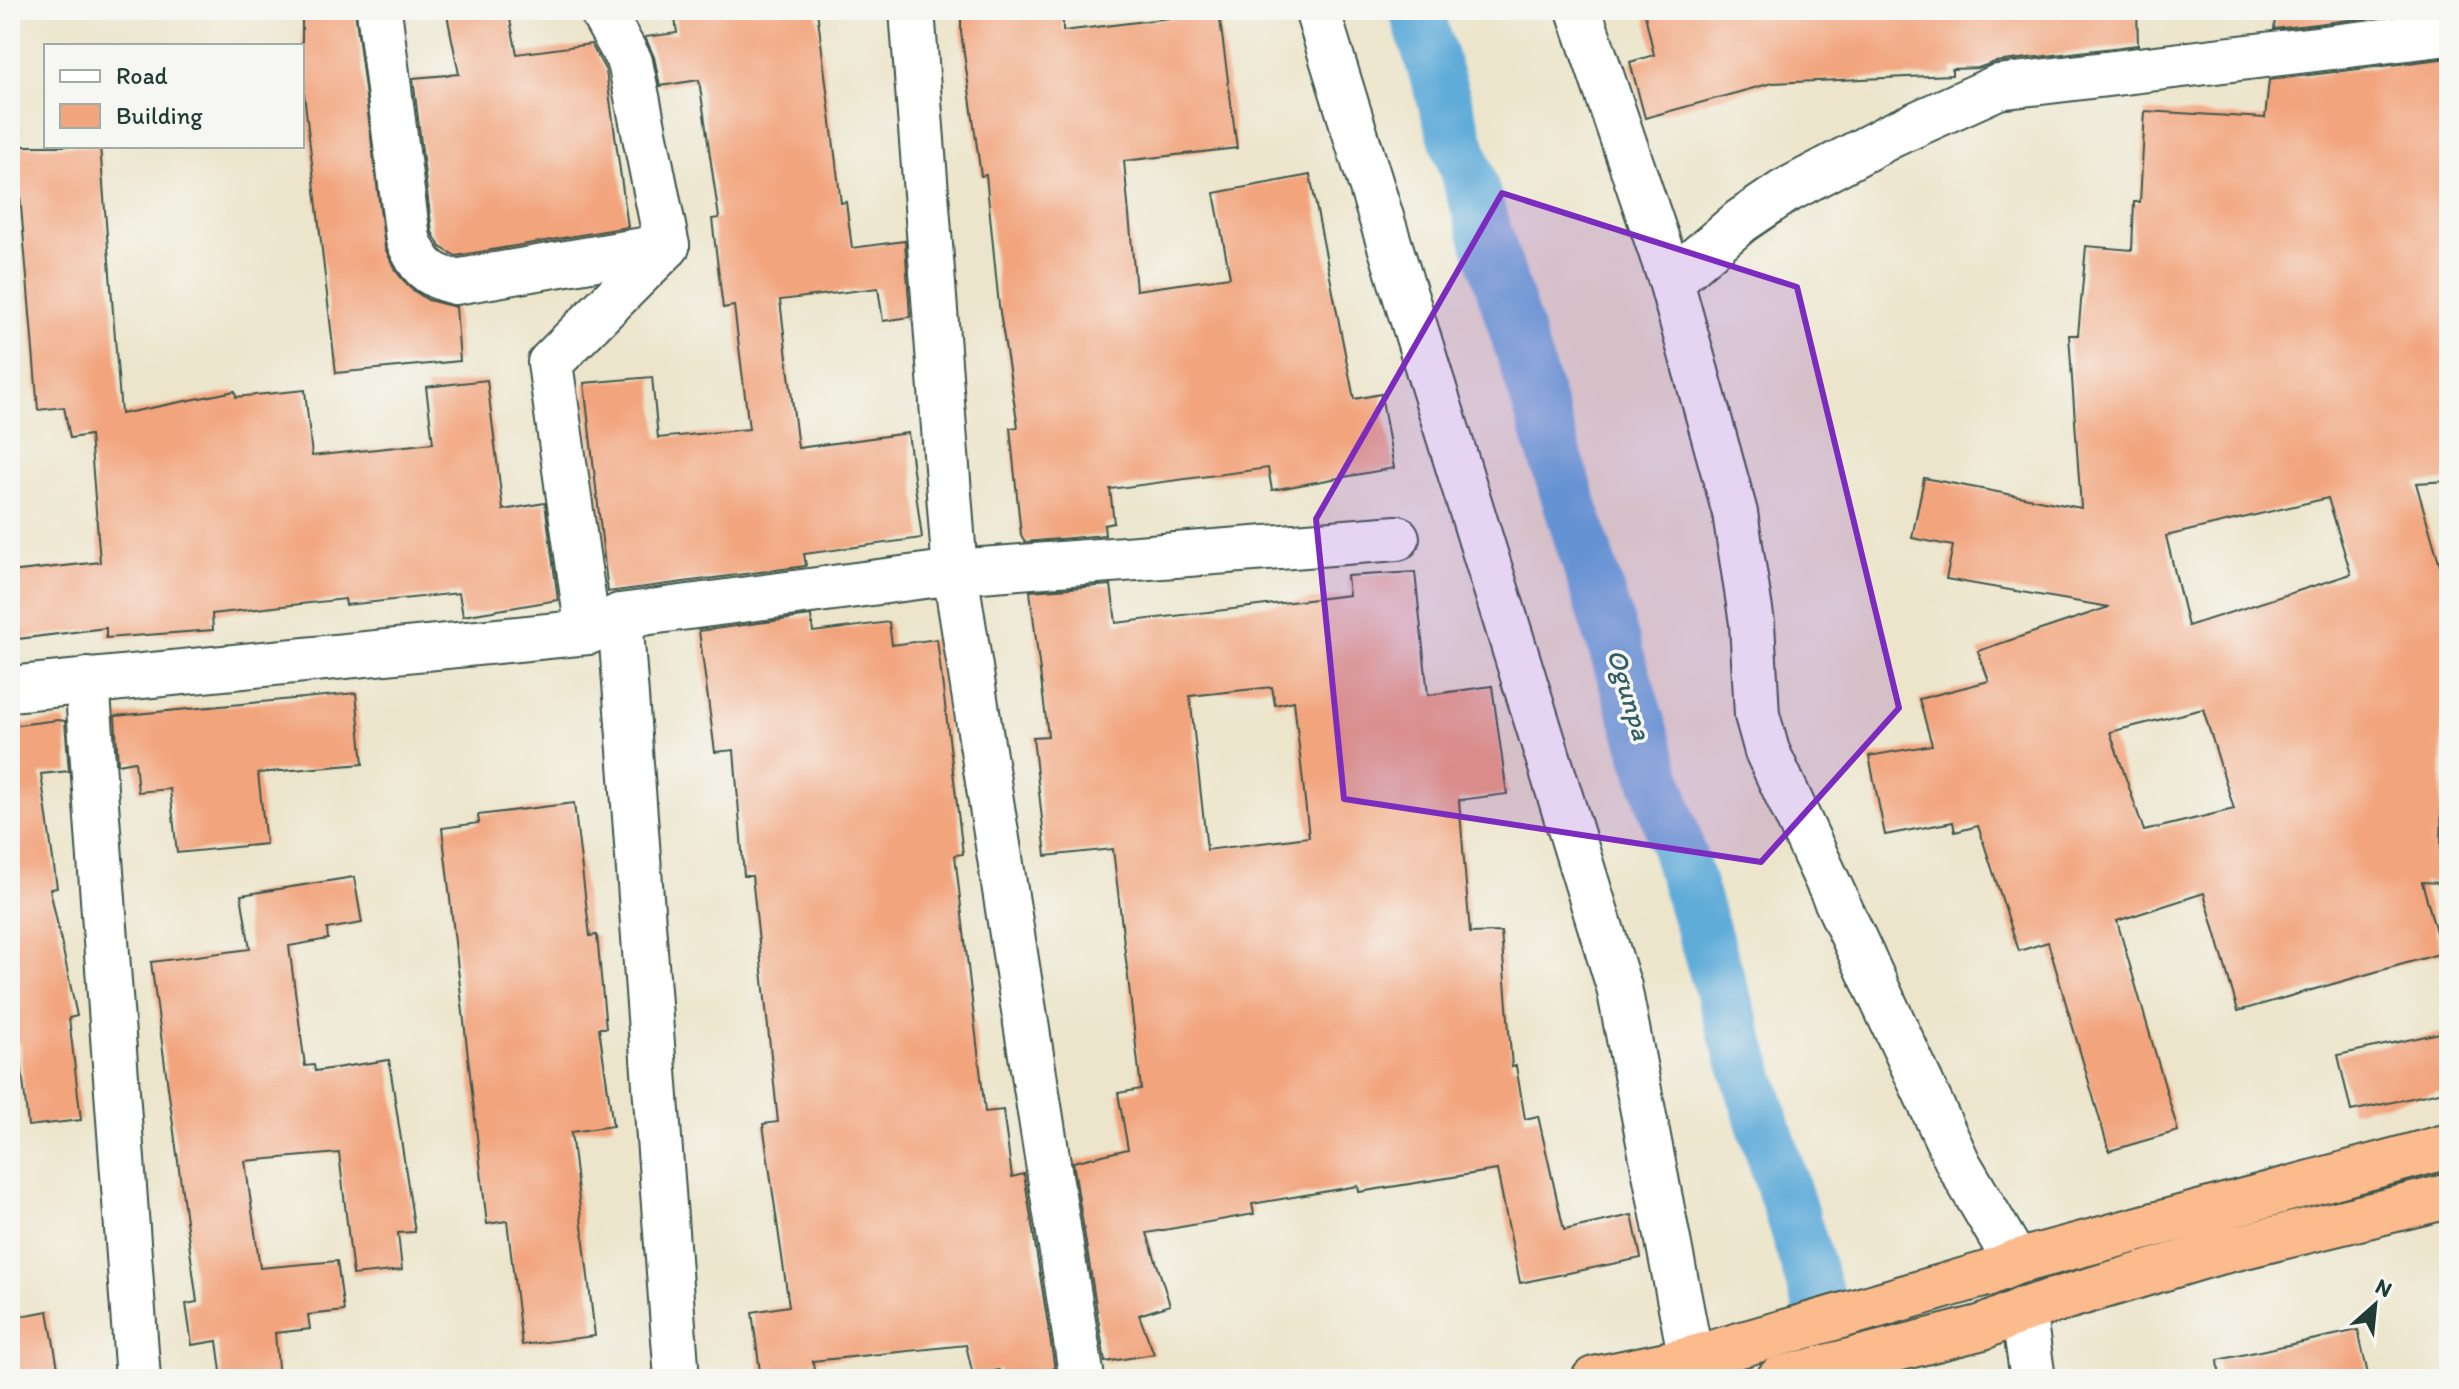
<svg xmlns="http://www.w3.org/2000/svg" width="2459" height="1389" viewBox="0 0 2459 1389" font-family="Itim,sans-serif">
  <rect width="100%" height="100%" fill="#f6f6f2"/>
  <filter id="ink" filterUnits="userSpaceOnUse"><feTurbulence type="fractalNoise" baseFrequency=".0125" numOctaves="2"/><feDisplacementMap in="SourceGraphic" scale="16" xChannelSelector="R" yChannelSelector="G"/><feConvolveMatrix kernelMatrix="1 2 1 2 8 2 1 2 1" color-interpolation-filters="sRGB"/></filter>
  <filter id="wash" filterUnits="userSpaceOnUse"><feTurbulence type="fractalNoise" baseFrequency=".006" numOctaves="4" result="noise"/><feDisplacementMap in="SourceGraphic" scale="32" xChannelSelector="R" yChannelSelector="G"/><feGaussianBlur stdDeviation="1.8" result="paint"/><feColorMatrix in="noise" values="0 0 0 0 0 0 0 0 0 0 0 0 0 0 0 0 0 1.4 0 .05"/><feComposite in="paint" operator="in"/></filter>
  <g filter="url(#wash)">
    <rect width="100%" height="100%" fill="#ece5cb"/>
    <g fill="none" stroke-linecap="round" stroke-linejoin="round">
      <polyline stroke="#61acd9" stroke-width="54" points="1416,10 1843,1379"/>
    </g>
    <g id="blocks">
      <g fill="#f2a47d" fill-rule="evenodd">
        <polygon points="302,10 355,10 385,248 395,270 410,288 428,300 456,307 460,361 336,373 302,76"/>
        <polygon points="446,10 508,10 517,54 591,44 606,71 628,227 456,256 440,247 432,232 413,78 459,74"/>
        <polygon points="674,10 817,10 841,203 846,202 852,248 905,241 910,317 883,321 878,288 780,300 798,448 908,433 922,538 804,554 806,566 608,592 584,383 652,377 658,438 749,429 734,306 723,308 712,219 719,218 699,80 660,86 654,57 645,37 677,33"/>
        <polygon points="961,10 1063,10 1063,31 1219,12 1237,148 1124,161 1136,290 1230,277 1214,193 1310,175 1354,399 1381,394 1394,468 1272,490 1268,468 1110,489 1114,523 1104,525 1105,535 1025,542 1021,535 1010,428 1018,427 999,306 986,175 981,176 961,32"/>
        <polygon points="1644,10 2137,10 2138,45 1995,62 1978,68 1952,69 1952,75 1772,83 1645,118 1630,62 1654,55"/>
        <polygon points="2276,10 2431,10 2274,29"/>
        <path d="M2449 58V481L2416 483 2449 597V738L2442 723 2441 883 2422 882 2442 953 2238 1011 2204 893 2117 921 2178 1131 2109 1151 2048 942 2019 951 1978 826 1955 832 1953 822 1885 835 1869 756 1932 745 1919 699 1989 681 1978 651 2109 607 1946 579 1953 546 1912 538 1924 478 2081 508 2069 335H2078L2086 246 2132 250 2134 202H2140L2145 111 2265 118 2269 80ZM2328 498 2351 574 2188 626 2166 536ZM2203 709 2234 809 2144 831 2110 732Z"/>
        <polygon points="16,146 100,146 121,414 235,391 236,397 305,390 312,456 433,443 426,387 487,380 503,510 545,503 558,600 463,616 459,593 346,605 345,599 212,614 213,630 106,638 106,628 10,640 10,572 100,562 90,435 70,438 64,407 38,410"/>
        <path d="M1415 572 1428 695 1492 686 1507 794 1459 800 1470 933 1501 932 1512 1067 1516 1066 1525 1119 1538 1116 1564 1230 1632 1215 1641 1258 1520 1283 1497 1170 1359 1192 1358 1186 1252 1204 1254 1214 1147 1233 1170 1305 1139 1315 1154 1354 1105 1362 1073 1162 1128 1149 1118 1093 1141 1089 1113 849 1046 856 1033 737 1048 736 1030 591 1111 585 1116 623 1349 595 1347 576ZM1272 687 1275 705 1294 701 1309 837 1207 850 1190 696Z"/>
        <polygon points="811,616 813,632 889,622 892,645 937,639 963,854 955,855 985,1112 1003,1110 1012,1177 1024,1174 1055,1369 1000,1378 999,1370 973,1375 966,1345 813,1361 815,1379 761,1379 752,1312 789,1306 763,1124 778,1122 752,876 744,876 734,750 715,752 699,631"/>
        <polygon points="356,693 363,764 258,773 266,844 177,853 170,789 138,792 135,761 118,764 115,716"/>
        <polygon points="58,720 65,721 69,771 41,774 57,888 50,889 77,1016 69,1018 81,1120 28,1126 19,1042 10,1043 10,726"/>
        <polygon points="574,803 590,936 597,935 606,1028 599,1028 613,1126 571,1132 595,1336 522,1345 507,1221 487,1224 442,828 479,823 478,815"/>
        <polygon points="354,877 362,923 327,929 328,939 289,946 305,1066 314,1065 315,1071 389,1060 415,1232 398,1233 402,1270 353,1275 339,1153 245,1161 260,1268 337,1261 344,1311 308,1315 310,1329 275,1333 279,1379 222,1379 217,1341 192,1345 186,1304 197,1302 151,962 250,949 241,895"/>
        <polygon points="2449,1031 2449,1090 2351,1111 2338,1055"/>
        <polygon points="48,1311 60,1379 10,1379 10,1318"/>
        <polygon points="2358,1330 2369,1379 2220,1379 2218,1360"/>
      </g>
    </g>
  </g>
  <g filter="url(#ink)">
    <use href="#blocks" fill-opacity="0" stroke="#3e564b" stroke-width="2"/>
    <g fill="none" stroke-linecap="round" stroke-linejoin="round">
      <g stroke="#3e564b" stroke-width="48">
        <g id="street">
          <path d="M379 10 408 239C418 265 428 276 455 282L667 246"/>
          <polyline points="912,10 955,572 1082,1379"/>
          <polyline points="1317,10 1619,987 1691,1359"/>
          <polyline points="1579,10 1671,281 1735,513 1752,623 1757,715 1767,751 1959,1165 2016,1262"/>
          <polyline points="1671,281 1741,221 1784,192 1890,136 1998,87 2449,33"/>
          <polyline points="620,616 677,1379"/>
          <polyline points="588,632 550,363 667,246 630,62 601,10"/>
          <polyline points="87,680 138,1379"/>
          <polyline points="10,689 588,632 620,616 955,572 1397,538"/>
          <polyline points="2023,1310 2033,1379"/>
        </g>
      </g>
      <g stroke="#3e564b" stroke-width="48">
        <g id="highway">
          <polyline points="1594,1379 1691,1359 1986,1274 2016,1262 2449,1146"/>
          <polyline points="1779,1379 1983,1327 2023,1310 2212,1254 2449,1196"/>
        </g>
      </g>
      <use href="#street" stroke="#fff" stroke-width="44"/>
      <use href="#highway" stroke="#fbbb8d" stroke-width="44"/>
    </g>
  </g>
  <path fill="#7b2cbf" fill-opacity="0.2" stroke="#7b2cbf" stroke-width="6" stroke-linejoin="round" d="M1502 193 1797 287 1899 708 1761 862 1344 799 1316 519Z"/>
  <g text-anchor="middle" stroke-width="7" stroke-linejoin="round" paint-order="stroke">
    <g font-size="28" font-style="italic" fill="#335e66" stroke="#f6f6f2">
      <text transform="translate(1630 694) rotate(73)" y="10">Ogunpa</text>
    </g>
  </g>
  <rect width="2459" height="1389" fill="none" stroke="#f6f6f2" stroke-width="40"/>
  <rect x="44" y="44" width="260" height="104" fill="#f6f6f2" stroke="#a0aca6" stroke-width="2"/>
  <rect x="60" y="70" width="40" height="12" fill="#ffffff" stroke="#a0aca6" stroke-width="2"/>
  <text x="116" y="84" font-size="24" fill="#1f3d34">Road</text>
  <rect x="60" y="104" width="40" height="24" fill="#f2a47d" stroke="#a0aca6" stroke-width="2"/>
  <text x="116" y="124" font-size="24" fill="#1f3d34">Building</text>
  <g transform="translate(2375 1305) rotate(27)" stroke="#f6f6f2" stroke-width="6" paint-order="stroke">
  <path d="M0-6L14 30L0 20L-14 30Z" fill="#1f3d34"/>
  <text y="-12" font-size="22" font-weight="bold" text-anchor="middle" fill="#1f3d34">N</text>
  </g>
</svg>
